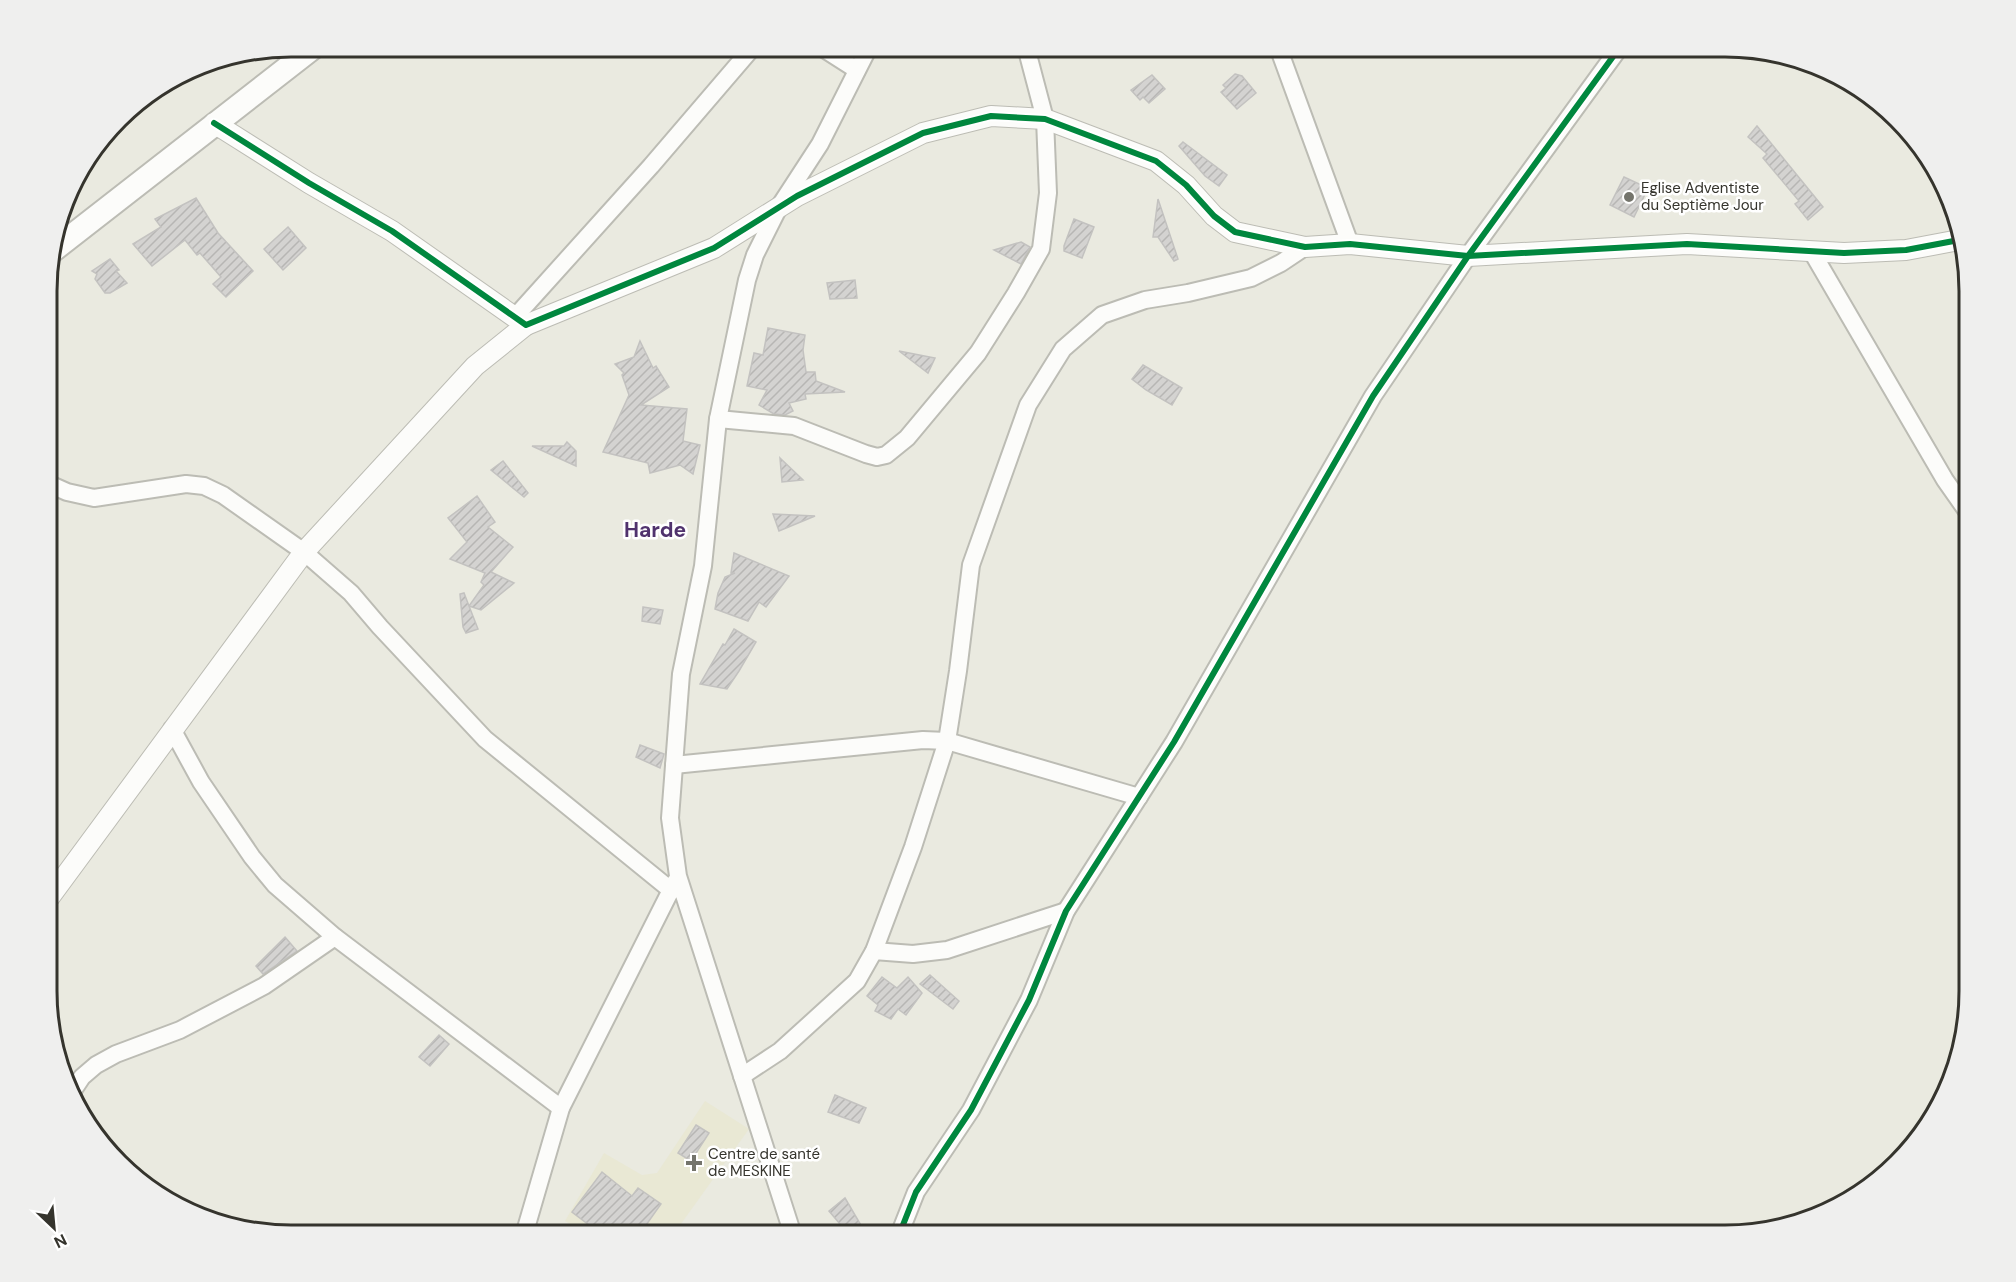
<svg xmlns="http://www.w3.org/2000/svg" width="2016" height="1282" viewBox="0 0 2016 1282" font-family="'DM Sans',sans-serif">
  <defs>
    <pattern id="building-hatch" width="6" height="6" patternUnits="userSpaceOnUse" patternTransform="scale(1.5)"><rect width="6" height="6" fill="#d4d3d1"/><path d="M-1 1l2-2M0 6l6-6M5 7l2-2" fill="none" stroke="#b7b6b4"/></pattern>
  </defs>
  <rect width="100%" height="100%" fill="#eaeae0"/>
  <polygon fill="#e9e8d4" points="705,1101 749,1129 673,1235 588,1235 565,1221 604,1153 642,1175 657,1173"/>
  <g fill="url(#building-hatch)" stroke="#c3c2c0" stroke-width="1.5">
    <polygon points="1235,74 1242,76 1256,93 1237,109 1221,92 1226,88 1223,85"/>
    <polygon points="1152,75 1165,89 1149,103 1143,97 1140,100 1131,90"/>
    <polygon points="1757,126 1823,207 1808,220 1795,204 1799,201 1763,158 1767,154 1748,137"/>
    <polygon points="1183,142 1227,175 1219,186 1205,176 1179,146"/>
    <polygon points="1624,177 1648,188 1634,217 1610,205"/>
    <polygon points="196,198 218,233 253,271 226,297 213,284 221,277 200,253 197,255 185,240 152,266 133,244 161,227 155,219"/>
    <polygon points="1158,199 1178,259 1174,261 1158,237 1153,237"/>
    <polygon points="1074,219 1094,227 1082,258 1064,251 1064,246"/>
    <polygon points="288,227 306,248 283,270 264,249"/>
    <polygon points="1021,242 1030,247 1021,264 994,250"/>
    <polygon points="110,259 119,270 116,271 127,283 110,293 105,293 95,279 97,274 92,271"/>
    <polygon points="855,280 857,298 830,299 827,283"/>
    <polygon points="768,328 805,335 803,350 806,372 815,372 816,381 845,392 805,394 806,399 789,403 793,411 785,415 774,414 759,405 767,390 747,386 754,353 763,355"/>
    <polygon points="640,341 653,368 656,366 669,387 641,405 687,409 683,441 700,445 693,474 680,465 650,473 648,463 603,452 629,395 622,375 624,373 615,364 634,357"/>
    <polygon points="899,351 935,358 928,373"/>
    <polygon points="1143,365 1182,388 1172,405 1146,390 1132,379"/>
    <polygon points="567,442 576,451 576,466 532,446 564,446"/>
    <polygon points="780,458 803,480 782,482"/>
    <polygon points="503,461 528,493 524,497 491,470"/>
    <polygon points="477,496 495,522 488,527 513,547 491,572 514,583 481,610 469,606 478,629 466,633 463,627 460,594 464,593 469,606 484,585 481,582 485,573 450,559 467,542 448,518"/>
    <polygon points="773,514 815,516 779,531"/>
    <polygon points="734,553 789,576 766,607 759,602 748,621 715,609 718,593 725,577 735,573 731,573"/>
    <polygon points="643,607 663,610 660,624 642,621"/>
    <polygon points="734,629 756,642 739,671 727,689 700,684 723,644 725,645"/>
    <polygon points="640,745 664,754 660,768 636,757"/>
    <polygon points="285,937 297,951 263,974 256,966"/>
    <polygon points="930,975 959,1001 953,1009 920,984"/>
    <polygon points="882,977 897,988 908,977 922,993 906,1015 898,1009 891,1019 875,1011 878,1005 867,996"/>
    <polygon points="439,1035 449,1044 430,1066 419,1057"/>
    <polygon points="835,1095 866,1108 859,1123 828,1112"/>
    <polygon points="696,1125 709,1133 691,1161 678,1153"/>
    <polygon points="602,1172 632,1196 638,1188 661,1204 639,1235 606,1235 594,1227 593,1228 572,1212"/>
    <polygon points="845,1198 862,1227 846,1235 820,1235 840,1224 829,1211"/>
  </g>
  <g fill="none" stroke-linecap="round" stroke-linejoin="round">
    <g stroke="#bcbcb4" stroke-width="20">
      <g id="minor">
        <polyline points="821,47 857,70"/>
        <polyline points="1278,47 1350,244"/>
        <polyline points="1812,252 1945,480 1969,514"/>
        <polyline points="515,317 651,166 753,47"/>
        <polyline points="718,419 794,426 866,454 877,457 886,455 907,438 978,353 1016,293 1041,249 1048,193 1045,119 1026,47"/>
        <polyline points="49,484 67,492 94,498 186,484 204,486 223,495 304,552 351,593 380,627 485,739 672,891"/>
        <polyline points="172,729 201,782 252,857 275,885 335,937 561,1108"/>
        <polyline points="674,765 923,740 947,741 1139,797"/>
        <polyline points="874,951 913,954 947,950 1066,911"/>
        <polyline points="742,1076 780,1051 857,981 874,951 913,847 947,741 958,671 971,565 1028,405 1063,349 1102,315 1145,300 1188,293 1251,278 1281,263 1305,247"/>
        <polyline points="72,1092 82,1077 96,1065 116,1054 180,1030 264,986 335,937"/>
        <polyline points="524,1235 561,1108 675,882"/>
        <polyline points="793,1235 678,876 670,818 681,674 703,566 718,419 747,280 755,255 779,207 820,144 869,47"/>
        <polyline points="899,1235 916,1192 971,1110 1029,1000 1066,911 1174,742 1373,396 1468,256 1620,47"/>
      </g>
    </g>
    <g stroke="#bcbcb4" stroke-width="22">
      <g id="tertiary">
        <polyline points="214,123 309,183 392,231 526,325 714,248 797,196 923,133 991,116 1045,119 1156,161 1186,185 1214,216 1235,232 1305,247 1350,244 1468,256 1687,244 1844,253 1906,250 1959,240"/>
        <polyline points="49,898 304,552 475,366 526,325"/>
      </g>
    </g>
    <g stroke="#bcbcb4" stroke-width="26">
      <polyline id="secondary" points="51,252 314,47"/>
    </g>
    <use href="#minor" stroke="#fcfcfa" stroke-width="16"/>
    <use href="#tertiary" stroke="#fcfcfa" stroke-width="20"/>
    <use href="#secondary" stroke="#fcfcfa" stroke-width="22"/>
    <g stroke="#fff" stroke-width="10">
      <g id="cycleway">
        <polyline points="214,123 309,183 392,231 526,325 714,248 797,196 923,133 991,116 1045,119 1156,161 1186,185 1214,216 1235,232 1305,247 1350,244 1468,256 1687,244 1844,253 1906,250 1959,240"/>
        <polyline points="899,1235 916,1192 971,1110 1029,1000 1066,911 1174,742 1373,396 1468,256 1620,47"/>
      </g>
    </g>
    <use href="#cycleway" stroke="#00873e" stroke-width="6"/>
  </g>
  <g fill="#74746c" stroke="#fff" stroke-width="2">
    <circle cx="1629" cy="197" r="6"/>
    <path d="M691 1154h6v6h6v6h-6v6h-6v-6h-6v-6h6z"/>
  </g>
  <g text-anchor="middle" stroke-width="5" stroke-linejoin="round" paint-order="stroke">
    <g font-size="15" fill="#35342d" stroke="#fff" text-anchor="start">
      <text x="1641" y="193">Eglise Adventiste<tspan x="1641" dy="17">du Septième Jour</tspan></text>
      <text x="708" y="1159">Centre de santé<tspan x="708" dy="17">de MESKINE</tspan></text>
    </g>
    <g font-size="21" font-weight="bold" fill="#50326d" stroke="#fff">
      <text x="655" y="537">Harde</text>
    </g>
  </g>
  <path d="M0 0H2016V1282H0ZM291 57H1725A234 234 0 0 1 1959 291V991A234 234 0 0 1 1725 1225H291A234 234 0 0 1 57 991V291A234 234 0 0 1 291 57Z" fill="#efefee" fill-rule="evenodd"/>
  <path fill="none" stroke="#35342d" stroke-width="3" d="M291 57H1725A234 234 0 0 1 1959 291V991A234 234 0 0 1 1725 1225H291A234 234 0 0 1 57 991V291A234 234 0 0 1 291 57Z"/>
  <g transform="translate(54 1228) rotate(154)" stroke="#ffffff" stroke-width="4.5" paint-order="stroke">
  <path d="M0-4.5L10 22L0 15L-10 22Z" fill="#35342d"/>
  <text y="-9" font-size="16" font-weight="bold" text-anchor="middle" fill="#35342d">N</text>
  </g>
</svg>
